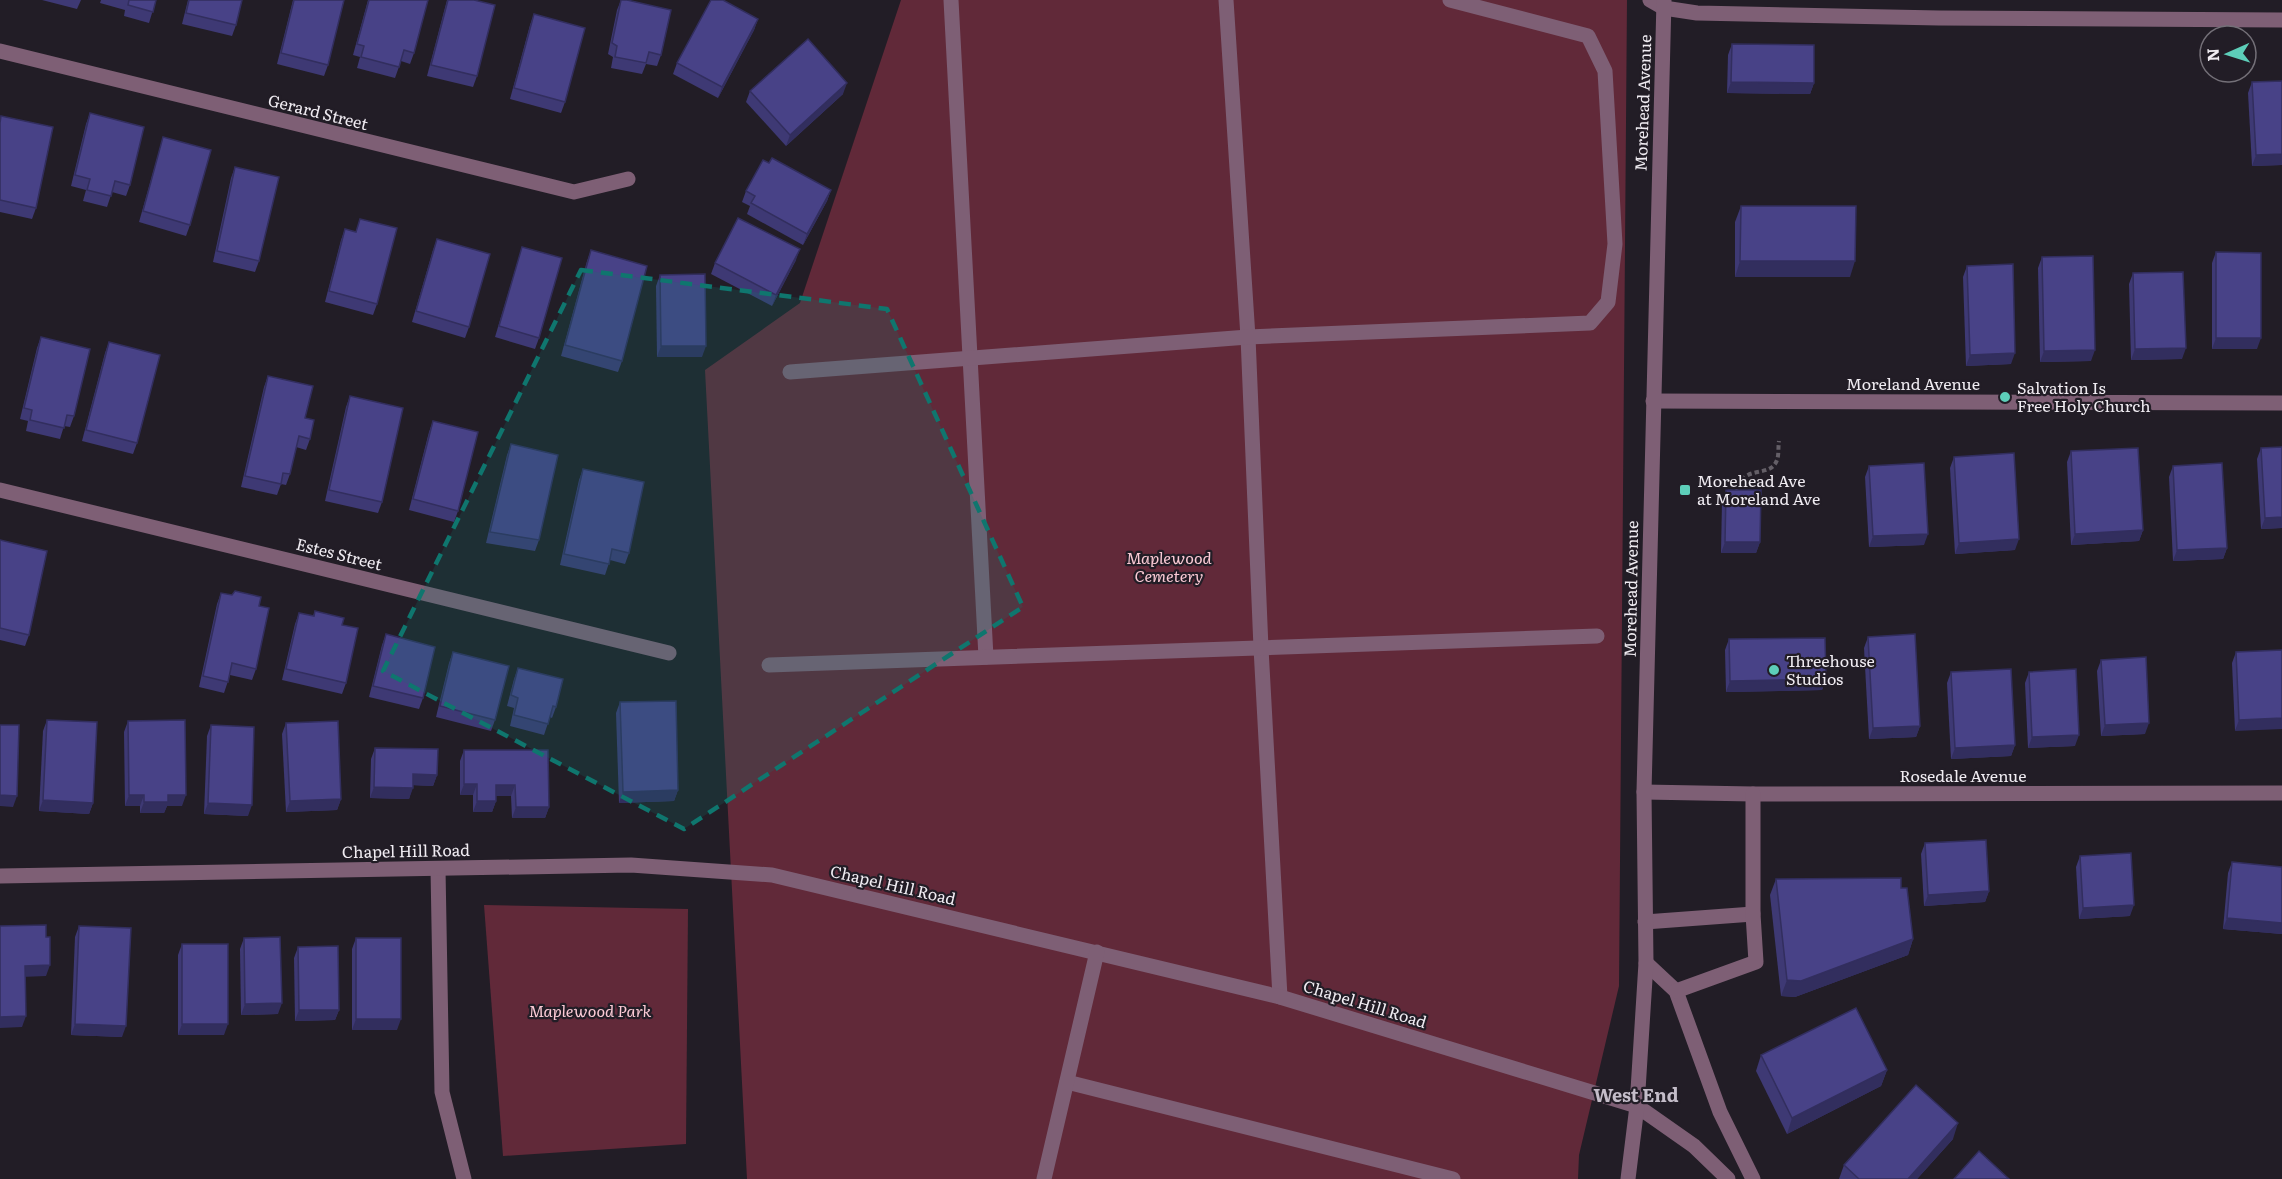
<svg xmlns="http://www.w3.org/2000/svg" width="2282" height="1179" viewBox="0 0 2282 1179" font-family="Literata,serif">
  <rect width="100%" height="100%" fill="#221d26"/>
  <g fill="#612939">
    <polygon points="901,0 1627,0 1619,986 1579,1155 1578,1179 747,1179 705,370 800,303"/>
    <polygon points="484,905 688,909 686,1144 503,1156"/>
  </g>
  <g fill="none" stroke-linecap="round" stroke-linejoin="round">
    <path stroke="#645f67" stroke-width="4" stroke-dasharray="4.5 3" stroke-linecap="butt" d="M1737 494C1740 462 1770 480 1777 460 1779 455 1778 447 1779 441"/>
    <g stroke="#7e5f75" stroke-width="15">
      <polyline points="951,0 986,657"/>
      <polyline points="1226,0 1248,337 1261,648 1280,997"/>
      <polyline points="1650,0 1664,8 1697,13 1939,18 2282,20"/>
      <polyline points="0,51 574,192 628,179"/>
      <polyline points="790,372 1248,337 1590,323 1608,302 1615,244 1605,71 1588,36 1450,0"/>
      <polyline points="1653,401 2282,403"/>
      <polyline points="0,490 669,653"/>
      <polyline points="769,665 1597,636"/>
      <polyline points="1644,792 1753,794 2282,793"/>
      <polyline points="438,869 442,1092 464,1179"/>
      <polyline points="0,876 631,865 772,875 1280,997 1637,1106 1694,1146 1728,1179"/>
      <polyline points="1645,922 1753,914"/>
      <polyline points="1646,963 1676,991 1720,1112 1753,1179"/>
      <polyline points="1676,991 1756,962 1753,914 1753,794"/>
      <polyline points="1067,1082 1453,1179"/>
      <polyline points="1044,1179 1097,952"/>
      <polyline points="1628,1179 1637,1106 1646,963 1644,792 1664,0"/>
    </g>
  </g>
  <g fill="#3e3974">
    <polygon points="42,0 81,0 77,9"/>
    <polygon points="101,0 156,0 149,23 124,16 125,10 100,3"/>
    <polygon points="188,0 242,0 236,25 232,36 182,24"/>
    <polygon points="293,0 344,0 328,65 324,76 277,64"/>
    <polygon points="368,0 428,0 414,53 410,64 401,61 395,78 357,68 360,57 353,55"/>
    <polygon points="447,0 474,0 477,76 473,87 427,76"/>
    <polygon points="621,0 661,55 657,66 646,64 642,74 611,68 613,57 608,54 617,10"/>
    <polygon points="534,14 565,102 561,113 510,99 530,25"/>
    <polygon points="758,19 754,30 718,98 673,74 677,63"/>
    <polygon points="1732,44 1814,83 1810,94 1727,93 1728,55"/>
    <polygon points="2252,82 2282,165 2252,166 2248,93"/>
    <polygon points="750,91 843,94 786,146 746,102"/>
    <polygon points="90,113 130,185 126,196 112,192 107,207 83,201 86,190 71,186 86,124"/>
    <polygon points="1,116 36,208 32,219 0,212 0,120"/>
    <polygon points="163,137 190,225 186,236 139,222"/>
    <polygon points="769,163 831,190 827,201 803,245 747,214 750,206 742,202 746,191"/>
    <polygon points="235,167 259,261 255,272 213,262 231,178"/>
    <polygon points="1741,206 1850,277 1735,277 1735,222"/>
    <polygon points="360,219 377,304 373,315 325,302 341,240 345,229 356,232"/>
    <polygon points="437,239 469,327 465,338 412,322 433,250"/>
    <polygon points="522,247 539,338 535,349 495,337"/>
    <polygon points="591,250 622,361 618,372 561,356 587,261"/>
    <polygon points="2216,252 2257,349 2212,349 2212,263"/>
    <polygon points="2042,257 2091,361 2040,362 2038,268"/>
    <polygon points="796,260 772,306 711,274 715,263"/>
    <polygon points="1967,266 2011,364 1966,366 1963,277"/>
    <polygon points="2133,273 2182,359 2131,360 2129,284"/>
    <polygon points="660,275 702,357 657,357 656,286"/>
    <polygon points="41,337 74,416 70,427 64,426 60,439 26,431 28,421 20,419 37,348"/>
    <polygon points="109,342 137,443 133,454 82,441 105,353"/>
    <polygon points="268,376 305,418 310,439 306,450 296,447 290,474 286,485 281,484 277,495 241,487 264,387"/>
    <polygon points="350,396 382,502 378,513 325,501 346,407"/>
    <polygon points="433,421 458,511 454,522 409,510 429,432"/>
    <polygon points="511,444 539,540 535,551 486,543 507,455"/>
    <polygon points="2282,447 2282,528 2261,529 2257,459 2261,448"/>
    <polygon points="2071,451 2143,530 2139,541 2071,545 2067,462"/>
    <polygon points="1954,457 2015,550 1955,554 1950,468"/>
    <polygon points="1869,466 1924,545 1869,547 1865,477"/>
    <polygon points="2173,466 2227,548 2223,559 2173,561 2169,477"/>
    <polygon points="583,469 629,553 625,564 610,560 605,575 560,565 579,480"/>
    <polygon points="1726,490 1760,542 1756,553 1721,553 1722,501"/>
    <polygon points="0,540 29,635 25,646 0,640"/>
    <polygon points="221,593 259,606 256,669 252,680 230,675 224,693 199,687 217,604"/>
    <polygon points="315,611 342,625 346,683 342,694 282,680 295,624 299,613 313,616"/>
    <polygon points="386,634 423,698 419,709 369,697 382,645"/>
    <polygon points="1868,637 1920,726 1916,737 1869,739 1864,648"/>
    <polygon points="1729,639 1826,679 1822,690 1726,692 1725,650"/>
    <polygon points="2282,650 2235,731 2232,663 2236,652"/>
    <polygon points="453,652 495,720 491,731 436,717 449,663"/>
    <polygon points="2101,660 2145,734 2101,736 2097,671"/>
    <polygon points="518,668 556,707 552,718 550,717 544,735 510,726 514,708 507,706 514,679"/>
    <polygon points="1951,672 2015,745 2011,756 1951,759 1947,683"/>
    <polygon points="2029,672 2075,746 2028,748 2025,683"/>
    <polygon points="620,702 678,790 674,801 619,803 616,713"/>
    <polygon points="47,720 93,803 89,814 39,811 43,731"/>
    <polygon points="128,721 182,806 167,806 164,813 140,813 140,806 125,806 124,732"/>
    <polygon points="286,723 341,799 337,810 286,812 282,734"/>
    <polygon points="211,725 248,816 204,814 207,736"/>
    <polygon points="375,748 437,775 433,786 413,785 409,799 370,798 371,759"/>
    <polygon points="464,750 549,807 545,818 512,818 511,796 496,796 496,801 492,812 473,812 473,795 460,795 460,761"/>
    <polygon points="1925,843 1989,891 1985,902 1924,906 1921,854"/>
    <polygon points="2080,856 2130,916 2079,919 2076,867"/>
    <polygon points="2232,862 2282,867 2282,934 2223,929 2228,873"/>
    <polygon points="1776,879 1901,888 1913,939 1908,955 1795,997 1781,996 1770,895"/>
    <polygon points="79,926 122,1037 71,1035 75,937"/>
    <polygon points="244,938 278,1014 241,1015 240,949"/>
    <polygon points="356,938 397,1030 352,1030 352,949"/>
    <polygon points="182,944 224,1035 178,1035 178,955"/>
    <polygon points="298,947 339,1010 335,1020 295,1021 294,958"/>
    <polygon points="1761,1055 1887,1070 1881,1086 1787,1134 1756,1071"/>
    <polygon points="1953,1139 1917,1179 1839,1179 1844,1165"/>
  </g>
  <g fill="#322e5e">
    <polygon points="758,19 754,30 718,98 722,87"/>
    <polygon points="1731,82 1814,83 1810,94 1727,93"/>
    <polygon points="847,83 843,94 786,146 790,135"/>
    <polygon points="2282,154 2282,165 2252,166 2256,155"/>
    <polygon points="831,190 827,201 803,245 807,234"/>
    <polygon points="800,249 796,260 772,306 776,295"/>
    <polygon points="1740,261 1855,261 1850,277 1735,277"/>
    <polygon points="2216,338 2261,338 2257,349 2212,349"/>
    <polygon points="661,346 706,346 702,357 657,357"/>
    <polygon points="2186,348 2182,359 2131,360 2135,349"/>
    <polygon points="2095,350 2091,361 2040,362 2044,351"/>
    <polygon points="2015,353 2011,364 1966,366 1970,355"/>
    <polygon points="2282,517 2282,528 2261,529 2265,518"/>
    <polygon points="2143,530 2139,541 2071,545 2075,534"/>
    <polygon points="1928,534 1924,545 1869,547 1873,536"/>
    <polygon points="2019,539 2015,550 1955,554 1959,543"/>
    <polygon points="1725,542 1760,542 1756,553 1721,553"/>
    <polygon points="2227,548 2223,559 2173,561 2177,550"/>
    <polygon points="1826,679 1822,690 1726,692 1730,681"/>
    <polygon points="2282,718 2282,729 2235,731 2239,720"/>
    <polygon points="2149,723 2145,734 2101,736 2105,725"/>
    <polygon points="1920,726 1916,737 1869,739 1873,728"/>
    <polygon points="2079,735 2075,746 2028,748 2032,737"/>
    <polygon points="2015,745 2011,756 1951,759 1955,748"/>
    <polygon points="413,774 437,775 433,786 409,785"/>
    <polygon points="464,784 477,784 473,795 460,795"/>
    <polygon points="496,785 515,785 511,796 492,796"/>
    <polygon points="374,787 413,788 409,799 370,798"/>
    <polygon points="678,790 674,801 619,803 623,792"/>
    <polygon points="0,795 17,796 13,807 0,806"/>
    <polygon points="129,795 144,795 140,806 125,806"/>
    <polygon points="168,795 186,795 182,806 167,806 164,813 140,813 144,802"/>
    <polygon points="341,799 337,810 286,812 290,801"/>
    <polygon points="43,800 93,803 89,814 39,811"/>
    <polygon points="477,801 496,801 492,812 473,812"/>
    <polygon points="208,803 252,805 248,816 204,814"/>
    <polygon points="516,807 549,807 545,818 512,818"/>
    <polygon points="1989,891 1985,902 1924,906 1928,895"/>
    <polygon points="2134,905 2130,916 2079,919 2083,908"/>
    <polygon points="2227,918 2282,923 2282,934 2223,929"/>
    <polygon points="1913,939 1908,955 1795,997 1781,996 1787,980"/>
    <polygon points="50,965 46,976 21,977 25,966"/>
    <polygon points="282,1003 278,1014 241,1015 245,1004"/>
    <polygon points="299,1010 339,1010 335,1020 295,1021"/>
    <polygon points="26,1016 22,1027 0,1028 0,1017"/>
    <polygon points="356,1019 401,1019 397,1030 352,1030"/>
    <polygon points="75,1024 126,1026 122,1037 71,1035"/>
    <polygon points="182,1024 228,1024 224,1035 178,1035"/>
    <polygon points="1887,1070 1881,1086 1787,1134 1792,1118"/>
    <polygon points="1958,1123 1953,1139 1917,1179 1908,1179"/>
  </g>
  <g fill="#484287" stroke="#322e5e" stroke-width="1.5">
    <polygon points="129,0 156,0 153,12 128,5"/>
    <polygon points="189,0 242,0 236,25 186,13"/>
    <polygon points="294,0 344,0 328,65 281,53"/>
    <polygon points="369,0 428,0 414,53 404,50 399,67 361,57 364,46 357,44"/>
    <polygon points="448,0 474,0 495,5 477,76 431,65"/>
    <polygon points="621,0 627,0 671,10 661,55 649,52 646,63 615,57 617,46 612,43"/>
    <polygon points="711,0 723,0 758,19 722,87 677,63"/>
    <polygon points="534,14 585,28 565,102 514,88"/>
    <polygon points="808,39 847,83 790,135 750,91"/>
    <polygon points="1732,44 1814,45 1814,83 1731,82"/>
    <polygon points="2282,81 2282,154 2256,155 2252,82"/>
    <polygon points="90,113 144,127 130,185 115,181 111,196 87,190 90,179 75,175"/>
    <polygon points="1,116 53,127 36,208 0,200 0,123"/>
    <polygon points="163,137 211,150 190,225 143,211"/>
    <polygon points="772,158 831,190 807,234 751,203 755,196 746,191 763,160 769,163"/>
    <polygon points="235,167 279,177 259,261 217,251"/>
    <polygon points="1741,206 1856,206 1855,261 1740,261"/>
    <polygon points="738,218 800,249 776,295 715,263"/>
    <polygon points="360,219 397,228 377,304 329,291 345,229 356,232"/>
    <polygon points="437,239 490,254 469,327 416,311"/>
    <polygon points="522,247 562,258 539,338 499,326"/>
    <polygon points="591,250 647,266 622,361 565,345"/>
    <polygon points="2216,252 2261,253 2261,338 2216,338"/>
    <polygon points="2093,256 2095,350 2044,351 2042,257"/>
    <polygon points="2013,264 2015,353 1970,355 1967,266"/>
    <polygon points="2183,272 2186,348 2135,349 2133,273"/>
    <polygon points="705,274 706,346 661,346 660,275"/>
    <polygon points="41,337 90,349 74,416 67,415 64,428 30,420 32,410 24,408"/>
    <polygon points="109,342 160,355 137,443 86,430"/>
    <polygon points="268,376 313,386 305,418 314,420 310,439 299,436 290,474 283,473 281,484 245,476"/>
    <polygon points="350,396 403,408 382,502 329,490"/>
    <polygon points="433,421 478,432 458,511 413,499"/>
    <polygon points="511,444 558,455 539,540 490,532"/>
    <polygon points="2282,447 2282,517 2265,518 2261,448"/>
    <polygon points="2138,448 2143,530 2075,534 2071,451"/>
    <polygon points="2014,453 2019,539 1959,543 1954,457"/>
    <polygon points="1924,463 1928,534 1873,536 1869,466"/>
    <polygon points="2222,463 2227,548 2177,550 2173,466"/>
    <polygon points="583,469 644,482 629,553 612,549 609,564 564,554"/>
    <polygon points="1726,490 1761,490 1760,542 1725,542"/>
    <polygon points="0,540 47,551 29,635 0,628"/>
    <polygon points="235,591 261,597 259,606 269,608 256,669 232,663 228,682 203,676 221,593 232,595"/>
    <polygon points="315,611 344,618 342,625 358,628 346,683 286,669 299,613 314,616"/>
    <polygon points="386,634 435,647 423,698 373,686"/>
    <polygon points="1915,634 1920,726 1873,728 1868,637"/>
    <polygon points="1825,638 1826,679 1730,681 1729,639"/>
    <polygon points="2282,650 2282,718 2239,720 2236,652"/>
    <polygon points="453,652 509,666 495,720 440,706"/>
    <polygon points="2146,657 2149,723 2105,725 2101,660"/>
    <polygon points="518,668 563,679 556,707 553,706 548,724 514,715 518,698 511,695"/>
    <polygon points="2011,669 2015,745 1955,748 1951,672"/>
    <polygon points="2076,669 2079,735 2032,737 2029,672"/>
    <polygon points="676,701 678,790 623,792 620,702"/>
    <polygon points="47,720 97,722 93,803 43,800"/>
    <polygon points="185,720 186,795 168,795 168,802 144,802 144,795 129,795 128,721"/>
    <polygon points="338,721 341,799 290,801 286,723"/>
    <polygon points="0,725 19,725 17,796 0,795"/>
    <polygon points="211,725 254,727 252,805 208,803"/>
    <polygon points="375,748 438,749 437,775 413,774 413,788 374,787"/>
    <polygon points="464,750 548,750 549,807 516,807 515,785 496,785 496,801 477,801 477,784 464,784"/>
    <polygon points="1986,840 1989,891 1928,895 1925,843"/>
    <polygon points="2131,853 2134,905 2083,908 2080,856"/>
    <polygon points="2232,862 2282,867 2282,923 2227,918"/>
    <polygon points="1901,878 1901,888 1907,888 1913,939 1801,981 1787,980 1776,879"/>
    <polygon points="46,925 46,937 50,937 50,965 25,966 26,1016 0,1017 0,926"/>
    <polygon points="79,926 131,928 126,1026 75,1024"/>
    <polygon points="280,937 282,1003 245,1004 244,938"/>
    <rect x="356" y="938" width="45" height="81"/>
    <rect x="182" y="944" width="46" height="80"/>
    <polygon points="338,946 339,1010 299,1010 298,947"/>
    <polygon points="1856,1008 1887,1070 1792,1118 1761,1055"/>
    <polygon points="1916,1085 1958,1123 1908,1179 1859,1179 1844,1165"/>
    <polygon points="1979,1151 2009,1179 1954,1179"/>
  </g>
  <path fill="#0f766e" fill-opacity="0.2" stroke="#0f766e" stroke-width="4.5" stroke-dasharray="12 8" stroke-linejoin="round" d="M581 270 887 309 1023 607 684 829 383 671Z"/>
  <g fill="#5dceb9" stroke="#221d26" stroke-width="2">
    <circle cx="2005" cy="397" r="6"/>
    <rect x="1679" y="484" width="12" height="12" rx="3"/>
    <circle cx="1774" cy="670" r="6"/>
  </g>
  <g text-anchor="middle" stroke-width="4.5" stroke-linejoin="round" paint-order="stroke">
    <g font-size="16" fill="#f0ecf2" stroke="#221d26">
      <text transform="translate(1643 103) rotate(-88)" y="6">Morehead Avenue</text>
      <text transform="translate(318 112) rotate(14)" y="6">Gerard Street</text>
      <text x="1913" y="390">Moreland Avenue</text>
      <text transform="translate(339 554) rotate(14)" y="6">Estes Street</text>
      <text transform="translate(1631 589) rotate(-89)" y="6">Morehead Avenue</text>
      <text x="1963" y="782">Rosedale Avenue</text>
      <text transform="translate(406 851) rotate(-1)" y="6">Chapel Hill Road</text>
      <text transform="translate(893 885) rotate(13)" y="6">Chapel Hill Road</text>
      <text transform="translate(1365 1004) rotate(17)" y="6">Chapel Hill Road</text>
    </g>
    <g font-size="16" fill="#f0ecf2" stroke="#221d26" text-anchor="start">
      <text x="2017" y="394">Salvation Is<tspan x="2017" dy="18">Free Holy Church</tspan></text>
      <text x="1697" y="487">Morehead Ave<tspan x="1697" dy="18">at Moreland Ave</tspan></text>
      <text x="1786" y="667">Threehouse<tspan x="1786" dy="18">Studios</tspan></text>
    </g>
    <g font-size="16" font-style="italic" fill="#fbcad5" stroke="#221d26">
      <text x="1169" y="564">Maplewood<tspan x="1169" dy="18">Cemetery</tspan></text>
      <text x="590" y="1017">Maplewood Park</text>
    </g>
    <g font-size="18" font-weight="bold" fill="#c4bdc9" stroke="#221d26">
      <text x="1636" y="1102">West End</text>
    </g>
  </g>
  <g transform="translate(2228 54) rotate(267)"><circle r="28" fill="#221d26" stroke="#747078" stroke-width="1.5"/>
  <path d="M0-4.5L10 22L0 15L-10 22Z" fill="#5dceb9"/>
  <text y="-9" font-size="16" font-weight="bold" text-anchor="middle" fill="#f0ecf2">N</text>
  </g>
</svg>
